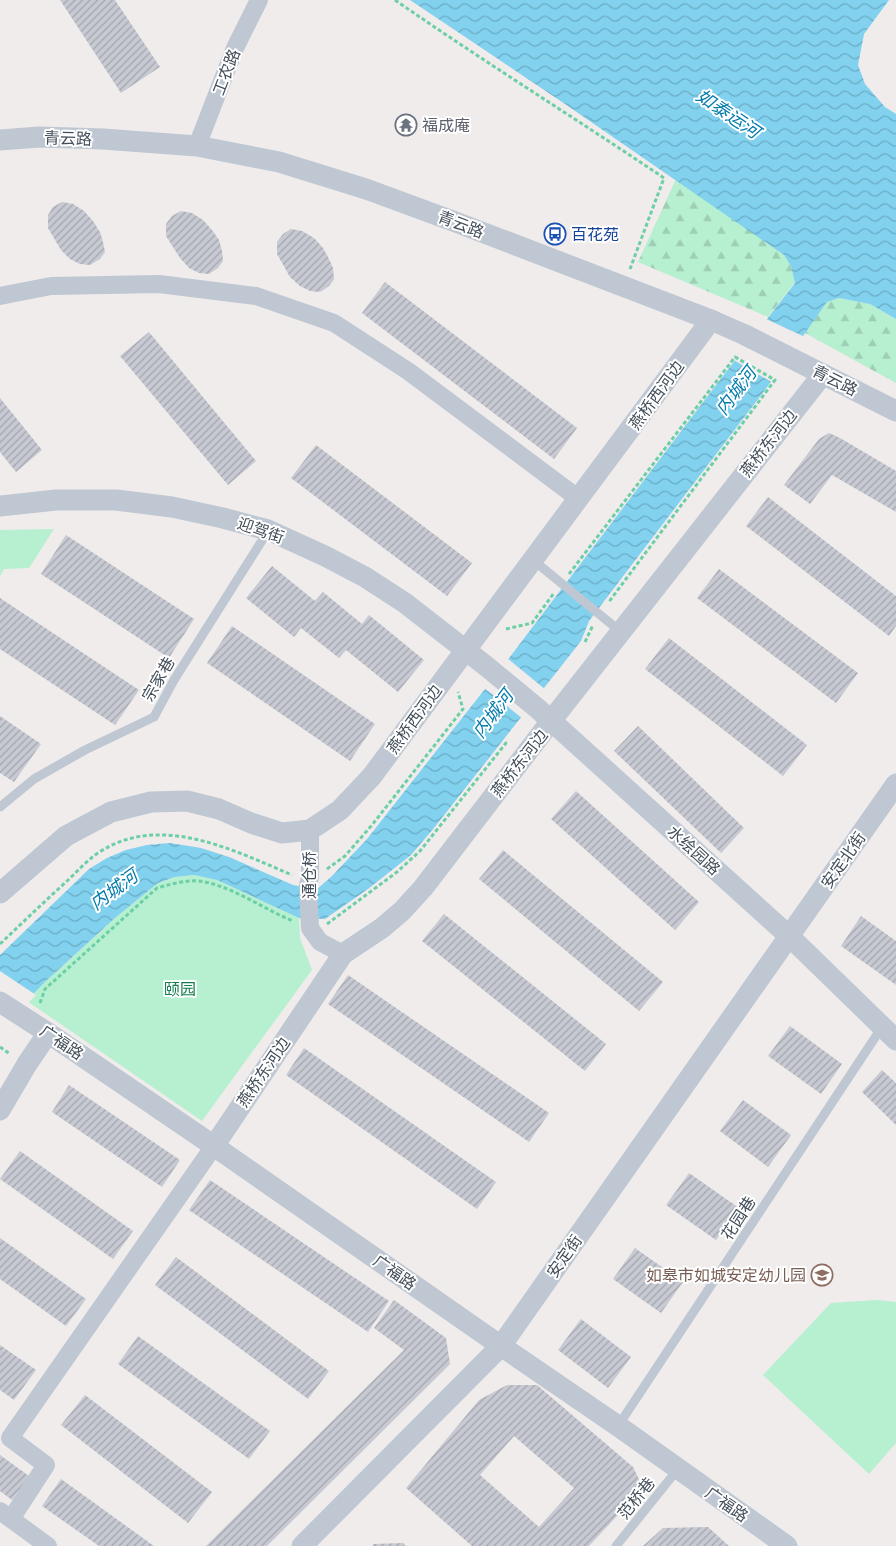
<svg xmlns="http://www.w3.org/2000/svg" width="896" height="1546" viewBox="0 0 896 1546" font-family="Ubuntu,'Noto Sans SC',sans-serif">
  <defs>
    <pattern id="forest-firs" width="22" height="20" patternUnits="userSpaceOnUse" patternTransform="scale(1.25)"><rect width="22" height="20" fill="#b6f0d1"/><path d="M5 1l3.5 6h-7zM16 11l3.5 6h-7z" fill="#9ecfb6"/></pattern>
    <pattern id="water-waves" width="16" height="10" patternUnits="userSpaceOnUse" patternTransform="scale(1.25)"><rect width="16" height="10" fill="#81d1ef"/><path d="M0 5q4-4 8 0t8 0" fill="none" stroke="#6bacc5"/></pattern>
    <pattern id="building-hatch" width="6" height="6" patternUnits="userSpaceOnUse" patternTransform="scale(1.25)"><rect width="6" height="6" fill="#c7cad2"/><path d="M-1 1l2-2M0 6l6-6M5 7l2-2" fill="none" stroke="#a3a6ad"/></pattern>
  </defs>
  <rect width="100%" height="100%" fill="#efeceb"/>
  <g fill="#b6f0d1">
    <polygon points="54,529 29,568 4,569 0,576 0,530"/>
    <polygon points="194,875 217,880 299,918 300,938 312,970 202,1121 27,1001 46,981 115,918 158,883 176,877"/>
    <polygon points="877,1300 896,1302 896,1443 869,1474 763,1375 831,1303"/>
  </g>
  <g fill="url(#forest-firs)">
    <polygon points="676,179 784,255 791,266 795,282 768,317 638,262"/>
    <polygon points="839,298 870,304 896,319 896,383 805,333 827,302"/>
  </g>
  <polygon fill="url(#water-waves)" points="410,0 889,0 864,34 858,65 865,84 885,107 896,114 896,319 870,304 839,298 827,302 765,390 589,621 581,641 434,828 411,855 368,889 325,919 299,918 217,880 194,875 175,877 158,883 115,918 46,981 0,1028 0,955 89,869 107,858 126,850 147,845 170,843 201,848 229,857 293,885 317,889 332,876 367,839 503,666 726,372 795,283 791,266 784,255 565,104"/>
  <g fill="#efeceb">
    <polygon points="764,318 805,337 773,383 732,359"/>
    <polygon points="507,658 546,690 523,719 483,687"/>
    <polygon points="0,971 36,995 3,1029 0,1028"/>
  </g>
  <g fill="url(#building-hatch)" fill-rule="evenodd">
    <polygon points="60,0 115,0 160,67 121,93"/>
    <polygon points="62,202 73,204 84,211 93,221 100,232 103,242 105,252 100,259 90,265 80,264 70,259 61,250 48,228 48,215 53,207"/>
    <polygon points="181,211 192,213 203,220 212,230 219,240 222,251 223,261 218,268 209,274 199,273 189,268 180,258 166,236 166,224 172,216"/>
    <polygon points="291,229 302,231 314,238 323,248 329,259 333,268 334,279 329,286 320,292 310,291 300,286 290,277 277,254 277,242 283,234"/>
    <polygon points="385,282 577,428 554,459 362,313"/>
    <polygon points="149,332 256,461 228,485 120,356"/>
    <polygon points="0,398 42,450 16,472 0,452"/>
    <polygon points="829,433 840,438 896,471 896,512 832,475 810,504 784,485 819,439"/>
    <polygon points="316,445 472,563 447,596 291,478"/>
    <polygon points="768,497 896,596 896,626 889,636 746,526"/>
    <polygon points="66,535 194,619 169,658 41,574"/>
    <polygon points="272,566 315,601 323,592 362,624 369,615 424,660 398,692 346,650 339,658 301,628 294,637 246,598"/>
    <polygon points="719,569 858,673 836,703 697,598"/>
    <polygon points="0,598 139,690 115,725 0,649"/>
    <polygon points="232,626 375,724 350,761 207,663"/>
    <polygon points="669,638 807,745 783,776 645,669"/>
    <polygon points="0,716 41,744 14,782 0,773"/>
    <polygon points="638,726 744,828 721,853 614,751"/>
    <polygon points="576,791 699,902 675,930 551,819"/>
    <polygon points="503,850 663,982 639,1011 479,879"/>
    <polygon points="444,914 606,1044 585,1071 422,941"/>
    <polygon points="861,916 896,941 896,985 841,946"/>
    <polygon points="348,975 549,1113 529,1142 328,1004"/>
    <polygon points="790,1026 842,1064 821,1094 768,1056"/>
    <polygon points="304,1048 496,1182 477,1209 286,1075"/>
    <polygon points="882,1070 896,1083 896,1125 862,1092"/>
    <polygon points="69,1085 180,1160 162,1187 52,1112"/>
    <polygon points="743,1100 791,1135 768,1167 720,1131"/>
    <polygon points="20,1151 133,1231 113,1259 0,1179"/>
    <polygon points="689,1173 739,1208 716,1240 666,1205"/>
    <polygon points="210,1180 389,1301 368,1332 189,1210"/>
    <polygon points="0,1238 86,1299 66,1326 0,1279"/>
    <polygon points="635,1248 683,1282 661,1313 613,1279"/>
    <polygon points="176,1257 329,1371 308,1399 155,1285"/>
    <polygon points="394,1300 446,1338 450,1364 267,1546 206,1546 404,1350 374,1328"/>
    <polygon points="581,1319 631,1357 608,1388 558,1350"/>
    <polygon points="138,1336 270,1431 249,1459 118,1364"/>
    <polygon points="0,1345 36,1370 14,1400 0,1390"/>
    <path d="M507 1385H537L633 1467 643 1488 589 1546H472L406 1488 479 1400ZM514 1436 574 1488 539 1527 480 1475Z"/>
    <polygon points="85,1395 212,1492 188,1523 61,1425"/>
    <polygon points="0,1455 29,1476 12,1500 0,1491"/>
    <polygon points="61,1479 154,1546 99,1546 42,1506"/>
    <polygon points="708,1527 729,1546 643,1546 663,1528"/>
    <polygon points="404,1543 405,1546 373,1546 373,1544"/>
  </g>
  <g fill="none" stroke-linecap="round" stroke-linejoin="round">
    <g stroke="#6dcfa6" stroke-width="3" stroke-dasharray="4 2.5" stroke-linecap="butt">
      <path d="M395 0C483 61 575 118 664 178L630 269"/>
      <polyline points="569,574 735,357 775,380 608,603"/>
      <polyline points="506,629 532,623 554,593"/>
      <polyline points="585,642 593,625"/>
      <polyline points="327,869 345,856 372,825 463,709 458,692"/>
      <polyline points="327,924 397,872 420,851 506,743 508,743"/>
      <path d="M0 944C22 923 44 902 67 881 77 872 86 861 98 853 159 812 233 850 292 875"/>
      <path d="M40 1003 45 989 157 888C171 884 185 880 199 881 231 885 263 909 293 921"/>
      <polyline points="0,1047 10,1054"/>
    </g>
    <g stroke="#bec7d2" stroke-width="9">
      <polyline points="533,560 621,632"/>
      <polyline points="0,807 34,779 85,750 154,717 174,680 268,531"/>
      <polyline points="618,1426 882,1027"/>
      <polyline points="616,1546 678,1469"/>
    </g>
    <g stroke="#bec7d2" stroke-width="18">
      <polyline points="197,146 235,48 259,0"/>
      <polyline points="0,296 51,286 159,284 256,296 334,323 408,371 579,499"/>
      <polyline points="310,830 310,877 308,886 310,928 320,942 343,954"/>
      <polyline points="0,1511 48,1546"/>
      <polyline points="11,1519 46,1465 10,1438 214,1146"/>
    </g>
    <g stroke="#bec7d2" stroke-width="21">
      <polyline points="0,140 39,137 103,139 197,146 279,162 366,189 453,221 711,320 743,334 896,411"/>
      <polyline points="0,506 56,500 116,500 172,507 223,518 268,530 325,556 365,577 405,603 486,666 537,708 789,936 896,1040"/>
      <polyline points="0,893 66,836 111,812 151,802 187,801 219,809 251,823 282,833 310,830 340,810 372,776 711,320"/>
      <polyline points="0,1002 48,1033 214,1146 501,1346 618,1426 787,1546"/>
      <polyline points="0,1110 27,1064 48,1033"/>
      <polyline points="214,1146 343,954 382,928 402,911 423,888 558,712 823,374"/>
      <polyline points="302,1546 501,1346 896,784"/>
    </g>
  </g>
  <defs>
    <g id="temple-ring" transform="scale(1.125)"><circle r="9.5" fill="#fff" stroke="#6b7280" stroke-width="1.5"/><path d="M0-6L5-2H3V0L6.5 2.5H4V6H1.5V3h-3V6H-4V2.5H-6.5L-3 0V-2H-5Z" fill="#6b7280"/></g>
    <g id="bus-ring" transform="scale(1.125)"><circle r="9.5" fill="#fff" stroke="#1a4fb4" stroke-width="1.5"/><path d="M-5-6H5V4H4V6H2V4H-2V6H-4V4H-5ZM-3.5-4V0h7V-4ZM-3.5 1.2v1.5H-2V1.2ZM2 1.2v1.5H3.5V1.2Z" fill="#1a4fb4"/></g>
    <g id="school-ring" transform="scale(1.125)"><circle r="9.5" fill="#fff" stroke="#8d6e63" stroke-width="1.5"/><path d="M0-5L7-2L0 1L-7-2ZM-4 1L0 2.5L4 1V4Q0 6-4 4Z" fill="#8d6e63"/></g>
  </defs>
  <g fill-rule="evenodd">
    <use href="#temple-ring" x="406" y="125"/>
    <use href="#bus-ring" x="555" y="234"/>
    <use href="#school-ring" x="822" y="1275"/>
  </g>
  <g text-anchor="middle" stroke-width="4" stroke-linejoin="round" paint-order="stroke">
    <g font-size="16" fill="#434e5a" stroke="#fff">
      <text transform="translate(226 72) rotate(-69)" y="6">工农路</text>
      <text transform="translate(68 138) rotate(2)" y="6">青云路</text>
      <text transform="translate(461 224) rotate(21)" y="6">青云路</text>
      <text transform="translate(835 380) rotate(27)" y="6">青云路</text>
      <text transform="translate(656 395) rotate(-54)" y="6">燕桥西河边</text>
      <text transform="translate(768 443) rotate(-52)" y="6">燕桥东河边</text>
      <text transform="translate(261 530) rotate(19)" y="6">迎驾街</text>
      <text transform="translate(158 679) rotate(-60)" y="6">宗家巷</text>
      <text transform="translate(414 719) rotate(-54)" y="6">燕桥西河边</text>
      <text transform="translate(519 763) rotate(-52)" y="6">燕桥东河边</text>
      <text transform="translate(694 850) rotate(42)" y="6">水绘园路</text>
      <text transform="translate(843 860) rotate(-55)" y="6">安定北街</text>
      <text transform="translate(309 875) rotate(-90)" y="6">通仓桥</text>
      <text transform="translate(62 1042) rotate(34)" y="6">广福路</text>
      <text transform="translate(263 1072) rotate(-56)" y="6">燕桥东河边</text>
      <text transform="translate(738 1218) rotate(-57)" y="6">花园巷</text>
      <text transform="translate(564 1256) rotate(-55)" y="6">安定街</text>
      <text transform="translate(395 1272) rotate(35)" y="6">广福路</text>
      <text transform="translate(636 1498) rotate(-51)" y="6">范桥巷</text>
      <text transform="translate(727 1504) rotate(35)" y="6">广福路</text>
    </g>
    <g font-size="16" fill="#5b616d" stroke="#fff" text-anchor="start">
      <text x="422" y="131">福成庵</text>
    </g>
    <g font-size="16" fill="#164399" stroke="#fff" text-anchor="start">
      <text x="571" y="240">百花苑</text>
    </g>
    <g font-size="16" fill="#127d4f" stroke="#fff">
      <text x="180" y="995">颐园</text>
    </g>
    <g font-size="16" fill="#785e54" stroke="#fff" text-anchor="end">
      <text x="806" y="1281">如皋市如城安定幼儿园</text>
    </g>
    <g font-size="18" font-style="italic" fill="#057cab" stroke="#fff">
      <text transform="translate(728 114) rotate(34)" y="6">如泰运河</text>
      <text transform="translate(736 391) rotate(-53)" y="6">内城河</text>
      <text transform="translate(493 714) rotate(-53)" y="6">内城河</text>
      <text transform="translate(114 890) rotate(-36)" y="6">内城河</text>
    </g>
  </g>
</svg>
